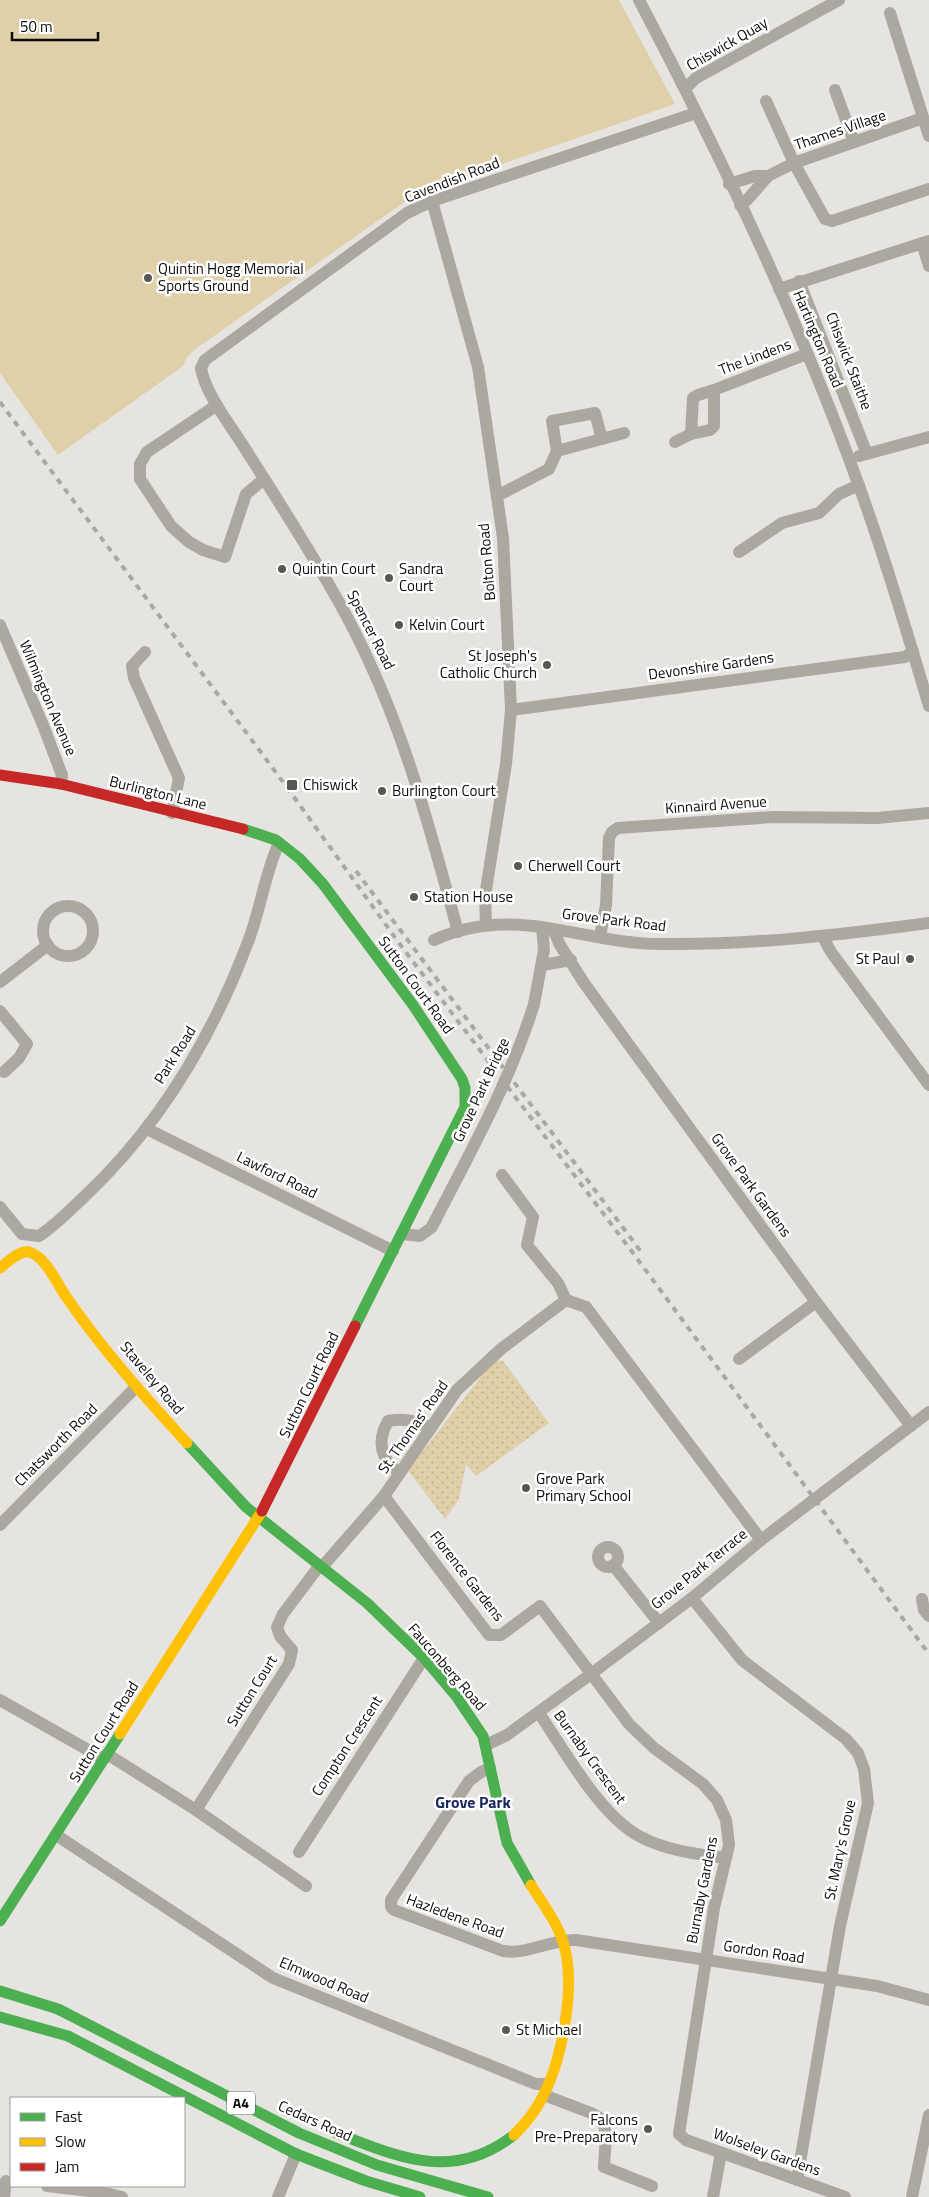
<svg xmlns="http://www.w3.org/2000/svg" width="929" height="2197" viewBox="0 0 929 2197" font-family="'Titillium Web',sans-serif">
  <defs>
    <pattern id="green-dots" width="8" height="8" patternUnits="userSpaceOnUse" patternTransform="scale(1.25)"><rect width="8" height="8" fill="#e0d0a9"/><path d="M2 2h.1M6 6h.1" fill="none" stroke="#bfb190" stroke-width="1.8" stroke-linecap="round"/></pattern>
  </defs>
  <rect width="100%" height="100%" fill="#e6e4e0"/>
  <polygon fill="url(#green-dots)" points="494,1360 503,1361 549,1423 476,1476 466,1464 459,1499 445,1519 408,1470"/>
  <polygon fill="#e0d0a9" points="0,0 619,0 675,104 416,194 194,350 187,357 183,366 58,455 0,373"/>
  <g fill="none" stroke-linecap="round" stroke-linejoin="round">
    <g stroke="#aca89f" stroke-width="12">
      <path d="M639 0C721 157 799 319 859 486 885 558 907 632 929 706"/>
      <polyline points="890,13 929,136"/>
      <polyline points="685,89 696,78 839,0"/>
      <polyline points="835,90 854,142"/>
      <polyline points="766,101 794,163 825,219 832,221 929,189"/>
      <polyline points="768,176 794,163 923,118"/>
      <polyline points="729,184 755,176 768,176 747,200 740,205"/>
      <polyline points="432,201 478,367 503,538 511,710 506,764 485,896 486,925"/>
      <polyline points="922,243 929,266"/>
      <polyline points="799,281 867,454"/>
      <polyline points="779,289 929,241"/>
      <polygon points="714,390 714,426 710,430 691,434 693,398 698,395"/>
      <polyline points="714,390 807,354"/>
      <polyline points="217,405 147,452 140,464 140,479 171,526 189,542 203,550 225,557 246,494 264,479"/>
      <polyline points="675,442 691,434"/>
      <polyline points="557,451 552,421 595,413 602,439"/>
      <polyline points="859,456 929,437"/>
      <polyline points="497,496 549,469 557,451 624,433"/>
      <polyline points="739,552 782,523 819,513 839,494 859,485"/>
      <polyline points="0,625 43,725 62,775 61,784"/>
      <polyline points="145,652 132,666 134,678 179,778 172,813"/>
      <polyline points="511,710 905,657 913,651"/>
      <circle cx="68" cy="931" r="25"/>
      <polyline points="553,929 560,945 584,983 816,1302 911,1426"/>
      <path d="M458 932C428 821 401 717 346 615 316 559 280 504 246 450 232 427 205 394 201 368L205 360 407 213 432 201 696 113"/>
      <polyline points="600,936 606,905 609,838 612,832 618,828 773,817 877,818 929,813"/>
      <polyline points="823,937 831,952 929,1085"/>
      <path d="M434 940C517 903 580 944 661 944 752 945 840 935 929 923"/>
      <polyline points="542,965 571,960"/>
      <polyline points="0,982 48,945"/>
      <polyline points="534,1004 544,950 542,927"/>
      <polyline points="0,1011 27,1044 19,1058 4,1072"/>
      <polyline points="147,1129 393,1251"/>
      <polyline points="502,1175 533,1217 527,1245 558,1283 566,1300"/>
      <path d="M0 1207 22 1234 39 1236C56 1225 70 1210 85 1196 158 1127 210 1041 246 947 260 914 264 875 279 843"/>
      <polyline points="402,1234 420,1236 431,1228 436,1219"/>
      <polyline points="739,1359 816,1302"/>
      <path d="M400 1473C381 1460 376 1442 388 1421 405 1418 416 1421 431 1428"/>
      <polyline points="384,1496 489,1635 501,1635 540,1606 629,1724 654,1748 703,1784 717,1800 726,1820 729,1845 714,1908 679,2134 686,2140 845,2197"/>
      <polyline points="0,1525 136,1387"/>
      <circle cx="608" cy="1557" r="10"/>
      <polyline points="613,1565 659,1623"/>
      <polyline points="322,1567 384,1496 457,1390 501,1349 566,1300 586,1307 761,1540"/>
      <polyline points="692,1598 742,1660 846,1739 858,1753 864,1769 868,1803 840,1926 797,2180"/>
      <polyline points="922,1599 924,1610 929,1616"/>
      <polyline points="0,1700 104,1759"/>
      <path d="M539 1713C564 1750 601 1817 641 1837 667 1851 698 1854 726 1858"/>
      <polyline points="486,1745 507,1735 591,1674 692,1598 761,1540 929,1412"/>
      <polyline points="107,1754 196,1810 306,1886"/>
      <path d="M490 1768 481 1772 469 1781 391 1900V1907L394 1910 503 1951C528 1955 551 1939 576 1940L877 1986 929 2000"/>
      <polyline points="196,1810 289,1664 292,1650 280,1636 277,1627 283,1614 320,1565"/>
      <polyline points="56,1835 273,1978 536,2084 547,2084"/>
      <polyline points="299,1852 424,1658"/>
      <polyline points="544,2095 591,2113 603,2120 606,2135 604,2167 652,2186"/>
      <polyline points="47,2186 106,2193 122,2197"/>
      <polyline points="4,2197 6,2181"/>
      <polyline points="278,2197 296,2154"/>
      <polyline points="713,2197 721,2153"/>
      <polyline points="912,2197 929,2115"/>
    </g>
    <g stroke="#4caf50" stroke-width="11">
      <polyline points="243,829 276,840 300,859 323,884 413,1005 462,1079 465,1088 465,1107 355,1326"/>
      <polyline points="187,1443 246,1507 367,1603 424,1658 456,1696 483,1736 507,1843 531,1885"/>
      <polyline points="0,1921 120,1734"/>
      <polyline points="0,1991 58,2009 299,2133 377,2165 488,2197"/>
      <polyline points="0,2017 68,2036 296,2154 366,2181 420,2197"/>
      <path d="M336 2133C400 2158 453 2182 514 2135"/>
    </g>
    <g stroke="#ffc107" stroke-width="11">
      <path d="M0 1268C8 1262 19 1250 29 1252 45 1256 57 1283 65 1295 101 1348 144 1396 187 1443"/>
      <polyline points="120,1734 262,1511"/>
      <path d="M514 2135C525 2124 535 2112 542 2098 562 2061 577 1983 563 1942 557 1922 542 1903 531 1885"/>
    </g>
    <g stroke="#c62828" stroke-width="11">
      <polyline points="0,775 61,784 243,829"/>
      <polyline points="262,1511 355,1326"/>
    </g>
    <g stroke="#aaa8a3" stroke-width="4" stroke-dasharray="6 6" stroke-linecap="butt">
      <polyline points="0,402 286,786 399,943 630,1249 929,1654"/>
      <polyline points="356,871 642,1253"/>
    </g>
    <path stroke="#aca89f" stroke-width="12" d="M436 1219C472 1149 511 1079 534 1004"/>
  </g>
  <g fill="#585754" stroke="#fff" stroke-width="2">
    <circle cx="148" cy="278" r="5"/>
    <circle cx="282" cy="569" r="5"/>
    <circle cx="389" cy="578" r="5"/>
    <circle cx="399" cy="625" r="5"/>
    <circle cx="547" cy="665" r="5"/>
    <rect x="286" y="779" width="12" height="12" rx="2.5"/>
    <circle cx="382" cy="791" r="5"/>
    <circle cx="518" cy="866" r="5"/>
    <circle cx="414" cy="897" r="5"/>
    <circle cx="910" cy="959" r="5"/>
    <circle cx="526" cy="1488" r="5"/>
    <circle cx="506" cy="2030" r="5"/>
    <circle cx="648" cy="2129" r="5"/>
  </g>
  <g text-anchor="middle" stroke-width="5" stroke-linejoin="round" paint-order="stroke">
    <rect fill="#fff" stroke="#555453" stroke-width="1" x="227" y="2091.5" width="28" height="23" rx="4"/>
    <g font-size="14" font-weight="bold" fill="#0c0b09">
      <text x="241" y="2108">A4</text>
    </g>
    <g font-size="15" fill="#0c0b09" stroke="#fff">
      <text transform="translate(727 44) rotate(-30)" y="5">Chiswick Quay</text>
      <text transform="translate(840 130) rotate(-19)" y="5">Thames Village</text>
      <text transform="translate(452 180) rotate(-21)" y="5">Cavendish Road</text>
      <text transform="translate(818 339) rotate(67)" y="5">Hartington Road</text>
      <text transform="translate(755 357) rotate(-21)" y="5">The Lindens</text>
      <text transform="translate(849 361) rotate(69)" y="5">Chiswick Staithe</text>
      <text transform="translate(487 562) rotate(-95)" y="5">Bolton Road</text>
      <text transform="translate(371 630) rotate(63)" y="5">Spencer Road</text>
      <text transform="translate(711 666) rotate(-8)" y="5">Devonshire Gardens</text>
      <text transform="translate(48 698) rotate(67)" y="5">Wilmington Avenue</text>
      <text transform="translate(158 793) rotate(14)" y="5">Burlington Lane</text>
      <text transform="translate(716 805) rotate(-4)" y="5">Kinnaird Avenue</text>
      <text transform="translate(614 920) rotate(7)" y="5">Grove Park Road</text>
      <text transform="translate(416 985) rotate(54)" y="5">Sutton Court Road</text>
      <text transform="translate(175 1055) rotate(-58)" y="5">Park Road</text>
      <text transform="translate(481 1090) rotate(-65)" y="5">Grove Park Bridge</text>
      <text transform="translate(277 1175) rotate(26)" y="5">Lawford Road</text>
      <text transform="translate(751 1185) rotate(54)" y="5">Grove Park Gardens</text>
      <text transform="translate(152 1378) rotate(50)" y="5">Staveley Road</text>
      <text transform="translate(309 1385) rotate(-64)" y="5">Sutton Court Road</text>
      <text transform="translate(413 1427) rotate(-55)" y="5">St. Thomas' Road</text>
      <text transform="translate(56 1445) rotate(-45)" y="5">Chatsworth Road</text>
      <text transform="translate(699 1569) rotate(-39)" y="5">Grove Park Terrace</text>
      <text transform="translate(467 1576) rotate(52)" y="5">Florence Gardens</text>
      <text transform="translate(447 1667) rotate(49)" y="5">Fauconberg Road</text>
      <text transform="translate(252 1691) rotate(-58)" y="5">Sutton Court</text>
      <text transform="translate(104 1732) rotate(-58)" y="5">Sutton Court Road</text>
      <text transform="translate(347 1746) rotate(-57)" y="5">Compton Crescent</text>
      <text transform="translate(590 1757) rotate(54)" y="5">Burnaby Crescent</text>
      <text transform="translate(840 1850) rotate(-78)" y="5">St. Mary's Grove</text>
      <text transform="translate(702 1890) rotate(-79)" y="5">Burnaby Gardens</text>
      <text transform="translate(455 1916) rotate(20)" y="5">Hazledene Road</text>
      <text transform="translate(764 1952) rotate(9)" y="5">Gordon Road</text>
      <text transform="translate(324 1980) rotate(23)" y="5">Elmwood Road</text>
      <text transform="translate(315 2121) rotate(24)" y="5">Cedars Road</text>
      <text transform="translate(767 2152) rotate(20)" y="5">Wolseley Gardens</text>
    </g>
    <g font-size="15" fill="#0c0b09" stroke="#fff" text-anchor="start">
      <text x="158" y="274">Quintin Hogg Memorial<tspan x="158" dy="17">Sports Ground</tspan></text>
      <text x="292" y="574">Quintin Court</text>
      <text x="399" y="574">Sandra<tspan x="399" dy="17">Court</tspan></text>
      <text x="409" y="630">Kelvin Court</text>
      <text x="537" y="661" text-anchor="end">St Joseph's<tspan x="537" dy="17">Catholic Church</tspan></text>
      <text x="303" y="790">Chiswick</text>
      <text x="392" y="796">Burlington Court</text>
      <text x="528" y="871">Cherwell Court</text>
      <text x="424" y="902">Station House</text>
      <text x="900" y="964" text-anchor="end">St Paul</text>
      <text x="536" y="1484">Grove Park<tspan x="536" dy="17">Primary School</tspan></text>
      <text x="516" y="2035">St Michael</text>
      <text x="638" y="2125" text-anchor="end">Falcons<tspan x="638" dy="17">Pre-Preparatory</tspan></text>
    </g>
    <g font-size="16" font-weight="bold" fill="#1a2860" stroke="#fff">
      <text x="473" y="1808">Grove Park</text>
    </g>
  </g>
  <rect x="10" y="2097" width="175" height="90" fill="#ffffff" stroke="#9e9d9d"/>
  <rect x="20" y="2113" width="25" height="8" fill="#4caf50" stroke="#9e9d9d"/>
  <text x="55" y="2122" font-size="15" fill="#0c0b09">Fast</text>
  <rect x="20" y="2138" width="25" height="8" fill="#ffc107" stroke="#9e9d9d"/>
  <text x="55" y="2147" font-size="15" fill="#0c0b09">Slow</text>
  <rect x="20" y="2163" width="25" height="8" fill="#c62828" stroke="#9e9d9d"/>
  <text x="55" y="2172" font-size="15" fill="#0c0b09">Jam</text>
  <path d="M12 32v8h86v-8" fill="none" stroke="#0c0b09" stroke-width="2.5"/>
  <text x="20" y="32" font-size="15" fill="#0c0b09" stroke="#ffffff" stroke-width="4" paint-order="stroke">50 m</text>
</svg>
